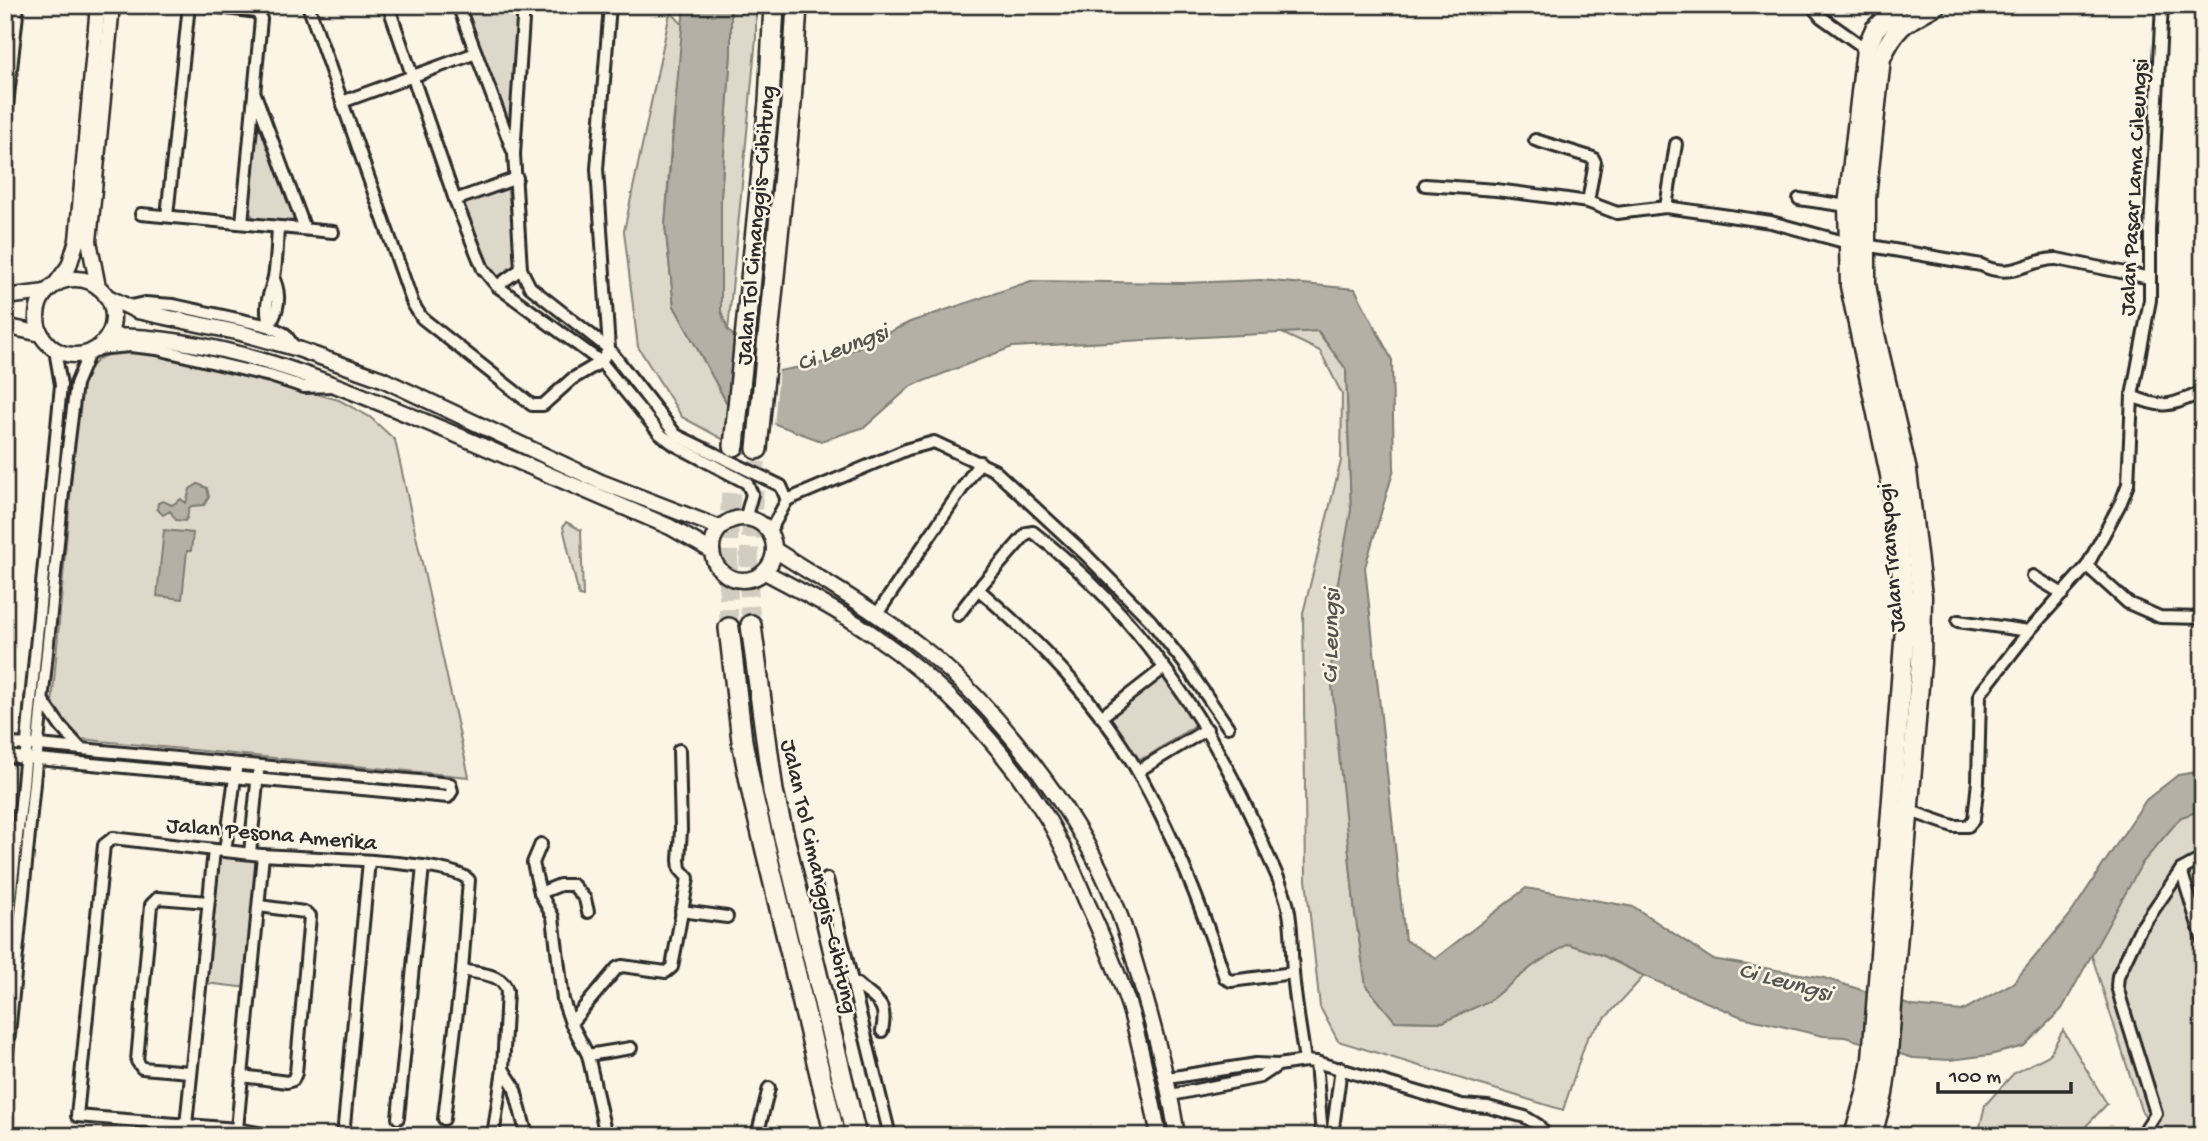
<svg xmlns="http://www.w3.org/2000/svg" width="2208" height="1141" viewBox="0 0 2208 1141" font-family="'Gochi Hand',sans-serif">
  <rect width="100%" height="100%" fill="#fcf5e5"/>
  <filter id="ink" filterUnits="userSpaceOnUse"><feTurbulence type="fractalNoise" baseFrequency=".0143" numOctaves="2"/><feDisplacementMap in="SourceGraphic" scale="14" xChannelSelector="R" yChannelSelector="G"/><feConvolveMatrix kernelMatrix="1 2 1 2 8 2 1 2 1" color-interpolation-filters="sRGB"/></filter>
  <g filter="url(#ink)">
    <g fill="#ded8ca" stroke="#84827a" stroke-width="2">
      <polygon points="464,5 523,5 514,120 505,119 503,115"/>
      <polygon points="662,5 670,5 671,12 684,26 672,133 665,225 674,306 729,407 724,440 682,417 638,347 624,231 670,13"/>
      <polygon points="731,5 756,5 756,38 728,331 721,311 721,197 731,52"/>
      <polygon points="261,128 264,130 296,216 291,221 255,219 248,211 256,132"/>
      <polygon points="507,185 520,276 507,283 491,270 465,205 467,199"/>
      <polygon points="1317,331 1346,369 1351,510 1347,832 1355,914 1395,1021 1443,1022 1489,1001 1534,965 1568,944 1602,955 1644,976 1587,1038 1563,1110 1338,1041 1320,1007 1306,879 1303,613 1341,461 1342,394 1320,351 1282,333"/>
      <path d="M119 350 167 354 339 400 370 417 395 440 469 777 80 739 52 704 79 395C87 368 91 359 119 350Z"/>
      <polygon points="566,522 581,530 583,597 579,596 563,527"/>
      <polygon points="1164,676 1195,719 1194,726 1148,756 1141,759 1134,757 1111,724 1110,716 1157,677"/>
      <polygon points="2203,810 2203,1136 2160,1136 2141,1110 2091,953 2142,863 2181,817"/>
      <polygon points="224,853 258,859 249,988 205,983 217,860"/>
      <polygon points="2063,1030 2107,1104 2085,1127 2086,1136 1978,1136 1985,1105 2014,1073 2049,1055"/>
    </g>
    <g fill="#b4b0a5" stroke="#7d7b74" stroke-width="2">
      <polygon points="684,5 731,5 731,52 721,197 721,311 728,331 779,371 828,362 910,322 1031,281 1184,283 1261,280 1355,289 1392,360 1394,469 1365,567 1405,940 1436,958 1526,888 1634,907 1712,959 1824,978 1912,1006 1962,1011 2013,983 2070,915 2146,800 2178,775 2203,771 2203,810 2181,817 2142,863 2062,1009 2024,1046 1990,1055 1950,1060 1913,1058 1845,1037 1823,1036 1742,1017 1644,976 1602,955 1568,944 1534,965 1489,1001 1443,1022 1395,1021 1366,986 1355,914 1331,675 1335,598 1351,510 1346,369 1318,331 1012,347 911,386 865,427 821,441 729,407 674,306 665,225"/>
      <polygon points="198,484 207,488 209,497 204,505 192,506 189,508 187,518 185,521 176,520 170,511 163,515 157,509 158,503 163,501 172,505 181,499 186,503 190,489"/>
      <polygon points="164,530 193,533 191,551 187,551 182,599 157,596"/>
    </g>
    <polygon fill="#fcf5e5" points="734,332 779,367 774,427 728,411"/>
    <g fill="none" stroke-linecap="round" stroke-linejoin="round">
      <g stroke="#d2cdc0" stroke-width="19" stroke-dasharray="19 10" stroke-linecap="butt">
        <polyline points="751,625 748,574 757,449"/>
        <path d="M729 628C727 566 729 507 734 446"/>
      </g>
      <g stroke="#2b2b2b" stroke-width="16">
        <g id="minor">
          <polyline points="203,5 257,12 261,19 242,223"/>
          <polyline points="308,5 413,304 422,318 532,405 543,405 572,379 601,362 609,349 597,169 610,5"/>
          <polyline points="388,5 455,200 483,269 497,286 601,362 660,434 675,445 747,483 752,494 746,516"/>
          <polyline points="458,5 512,149"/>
          <polyline points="524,5 514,154 521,269 530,287 609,349 676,435 781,486 787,500"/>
          <polyline points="1811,5 1821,17 1866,49"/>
          <polyline points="255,94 305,229"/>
          <polyline points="342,102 476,53"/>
          <polyline points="5,124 18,5"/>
          <polyline points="1535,140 1593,158 1595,162 1588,202"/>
          <polyline points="1425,185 1496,190 1560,198 1588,202 1617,213 1666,207 1771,222 1848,243"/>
          <polyline points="1799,199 1848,206"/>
          <polyline points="455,200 517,178"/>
          <polyline points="1666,207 1676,144"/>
          <polyline points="141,214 333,232"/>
          <polyline points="167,216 189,5"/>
          <path d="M1865 245 1981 265C2014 281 2029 258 2057 259L2150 278"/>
          <polyline points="497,286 521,269"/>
          <polyline points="127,307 145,303 173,305 269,326 285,334 295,348"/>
          <path d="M269 326C264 301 269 299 274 277 277 261 277 243 278 227"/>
          <path d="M269 326C279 310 281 296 274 279"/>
          <polyline points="97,349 130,346 157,349 270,376 304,387 333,386"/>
          <path d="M2132 396C2166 411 2172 404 2203 392"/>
          <polyline points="770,531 787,500 908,449 934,442 994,470 1085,554 1150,620 1184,663 1228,727"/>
          <polyline points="2087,566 2128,603 2160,617 2203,618"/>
          <polyline points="2033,576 2063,594"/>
          <path d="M978 589C1039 642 1098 701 1138 772 1175 838 1202 907 1225 978L1231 981 1293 973"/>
          <polyline points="877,614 980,462"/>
          <path d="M958 615 978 589 1027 533 1033 532C1137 612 1213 724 1263 844 1271 864 1282 883 1287 903 1293 925 1291 950 1293 972 1295 1002 1301 1032 1305 1061"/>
          <polyline points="1958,621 2029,631"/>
          <polyline points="43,701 61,727 81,749"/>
          <polyline points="1101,717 1164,668"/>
          <polyline points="5,744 39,745 450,784 452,791 448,797 5,756"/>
          <polyline points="1138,771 1207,729"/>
          <polyline points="1910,811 1953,826 1968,826 1974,819 1978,781 1980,694 2029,631 2087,566 2121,502 2128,484 2132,396 2150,300 2150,230 2162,5"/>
          <polyline points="541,844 533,863 540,893 553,917 563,1000 571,1023 588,1055 606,1136"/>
          <polyline points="225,851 236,770"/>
          <polyline points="250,853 258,773"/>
          <polyline points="2181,870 2203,941"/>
          <polyline points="827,879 890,1136"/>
          <polyline points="540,893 560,885 573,885 585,899 588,912"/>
          <polyline points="681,911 727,917"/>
          <polyline points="5,941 22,794 61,385 55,350"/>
          <path d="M462 970C478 974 503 973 507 991L503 1069 493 1136"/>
          <path d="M857 984C877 1002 888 1002 882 1031"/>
          <polyline points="571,1023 617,968 622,966 666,972 672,967 688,878 680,869 679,860 681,830 679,750"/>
          <polyline points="588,1055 631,1048"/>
          <polyline points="1316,1062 1322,1136"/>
          <polyline points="503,1069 514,1086 527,1136"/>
          <polyline points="190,1072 142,1068 137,1061 151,905 158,898 208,902"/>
          <polyline points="5,1074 65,472 76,384 89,353"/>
          <polyline points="242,1076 287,1082 293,1080 296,1073 310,916 304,912 259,906"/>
          <polyline points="1168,1078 1256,1064 1278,1065 1305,1061 1316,1062 1462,1105 1488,1107 1525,1117 1538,1125 1547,1136"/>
          <polyline points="1171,1095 1260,1077 1278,1065"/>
          <polyline points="398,1118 423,866"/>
          <polyline points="186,1125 214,850"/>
          <polyline points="237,1129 263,855"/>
          <path d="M274 1136 237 1129 77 1116 104 845 113 838C163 844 212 850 262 855 297 858 450 859 469 880L462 970 444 1119"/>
          <polyline points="343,1136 369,861"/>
          <polyline points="757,1136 769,1088"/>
          <polyline points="1332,1136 1341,1068"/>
          <polyline points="2141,1136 2156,1113 2121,1001 2117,986 2118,976 2139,931 2181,870 2203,858"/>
        </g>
      </g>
      <g stroke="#2b2b2b" stroke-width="19">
        <g id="tertiary">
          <circle cx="75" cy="317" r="38"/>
          <polyline points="55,285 69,266 77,240 98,5"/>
          <polyline points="98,287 89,241 112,5"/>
          <polyline points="106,296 137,311 241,333 295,348 382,379 601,482 720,528"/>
          <polyline points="5,297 46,292"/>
          <polyline points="5,326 41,334"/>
          <path d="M108 336C227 336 337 385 445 430 520 462 595 495 670 527L712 551"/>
          <circle cx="743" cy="549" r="31"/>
          <path d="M775 550C826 583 881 614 929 653 996 708 1073 807 1108 886 1124 922 1134 959 1145 997 1158 1043 1170 1088 1177 1136"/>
          <path d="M765 572C801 591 837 610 871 633 940 680 1002 745 1046 816 1062 842 1073 870 1085 898 1101 933 1117 970 1129 1006 1142 1049 1150 1092 1159 1136"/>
        </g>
      </g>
      <g stroke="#2b2b2b" stroke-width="23">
        <g id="trunk">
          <polyline points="1854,1136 1866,1094 1872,1059 1905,629 1904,593 1890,475 1850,286 1848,206 1866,49 1875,29 1899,5"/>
          <path d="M1872 1136 1883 1094 1887 1065 1921 662 1922 596 1907 471 1873 326 1866 284V198L1881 58C1896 25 1905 22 1936 5"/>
        </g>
      </g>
      <g stroke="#2b2b2b" stroke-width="24">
        <g id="motorway">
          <polyline points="734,446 769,102 774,5"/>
          <polyline points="757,449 791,103 797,5"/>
          <polyline points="751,625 773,791 856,1136"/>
          <polyline points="729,628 742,741 753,797 835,1136"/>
        </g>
      </g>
      <use href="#minor" stroke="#fcf5e5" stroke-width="10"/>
      <use href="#tertiary" stroke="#fcf5e5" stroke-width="14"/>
      <use href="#trunk" stroke="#fcf5e5" stroke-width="18"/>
      <use href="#motorway" stroke="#fcf5e5" stroke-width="19"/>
    </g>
  </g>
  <g text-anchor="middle" stroke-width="5" stroke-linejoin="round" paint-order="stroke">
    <g font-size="23" fill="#2b2b2b" stroke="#fcf5e5">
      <text transform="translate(2132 187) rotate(-87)" y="8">Jalan Pasar Lama Cileungsi</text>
      <text transform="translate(754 225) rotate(-85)" y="8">Jalan Tol Cimanggis–Cibitung</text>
      <text transform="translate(1889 558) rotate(-95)" y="8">Jalan Transyogi</text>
      <text transform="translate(272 832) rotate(5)" y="8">Jalan Pesona Amerika</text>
      <text transform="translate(821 876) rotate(77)" y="8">Jalan Tol Cimanggis–Cibitung</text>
    </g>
    <g font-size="24" font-style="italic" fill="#545350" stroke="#fcf5e5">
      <text transform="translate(842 346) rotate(-21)" y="8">Ci Leungsi</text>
      <text transform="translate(1329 636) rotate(-89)" y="8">Ci Leungsi</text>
      <text transform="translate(1786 980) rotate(15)" y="8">Ci Leungsi</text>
    </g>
  </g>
  <rect width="2208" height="1141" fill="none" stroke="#fcf5e5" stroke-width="28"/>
  <rect x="14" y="14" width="2180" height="1113" fill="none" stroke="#2b2b2b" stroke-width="2.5" filter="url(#ink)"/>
  <path d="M1938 1082v10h133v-10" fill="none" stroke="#2b2b2b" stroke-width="3.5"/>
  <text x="1949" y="1082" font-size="21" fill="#2b2b2b" stroke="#fcf5e5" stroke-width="5" paint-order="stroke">100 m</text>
</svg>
